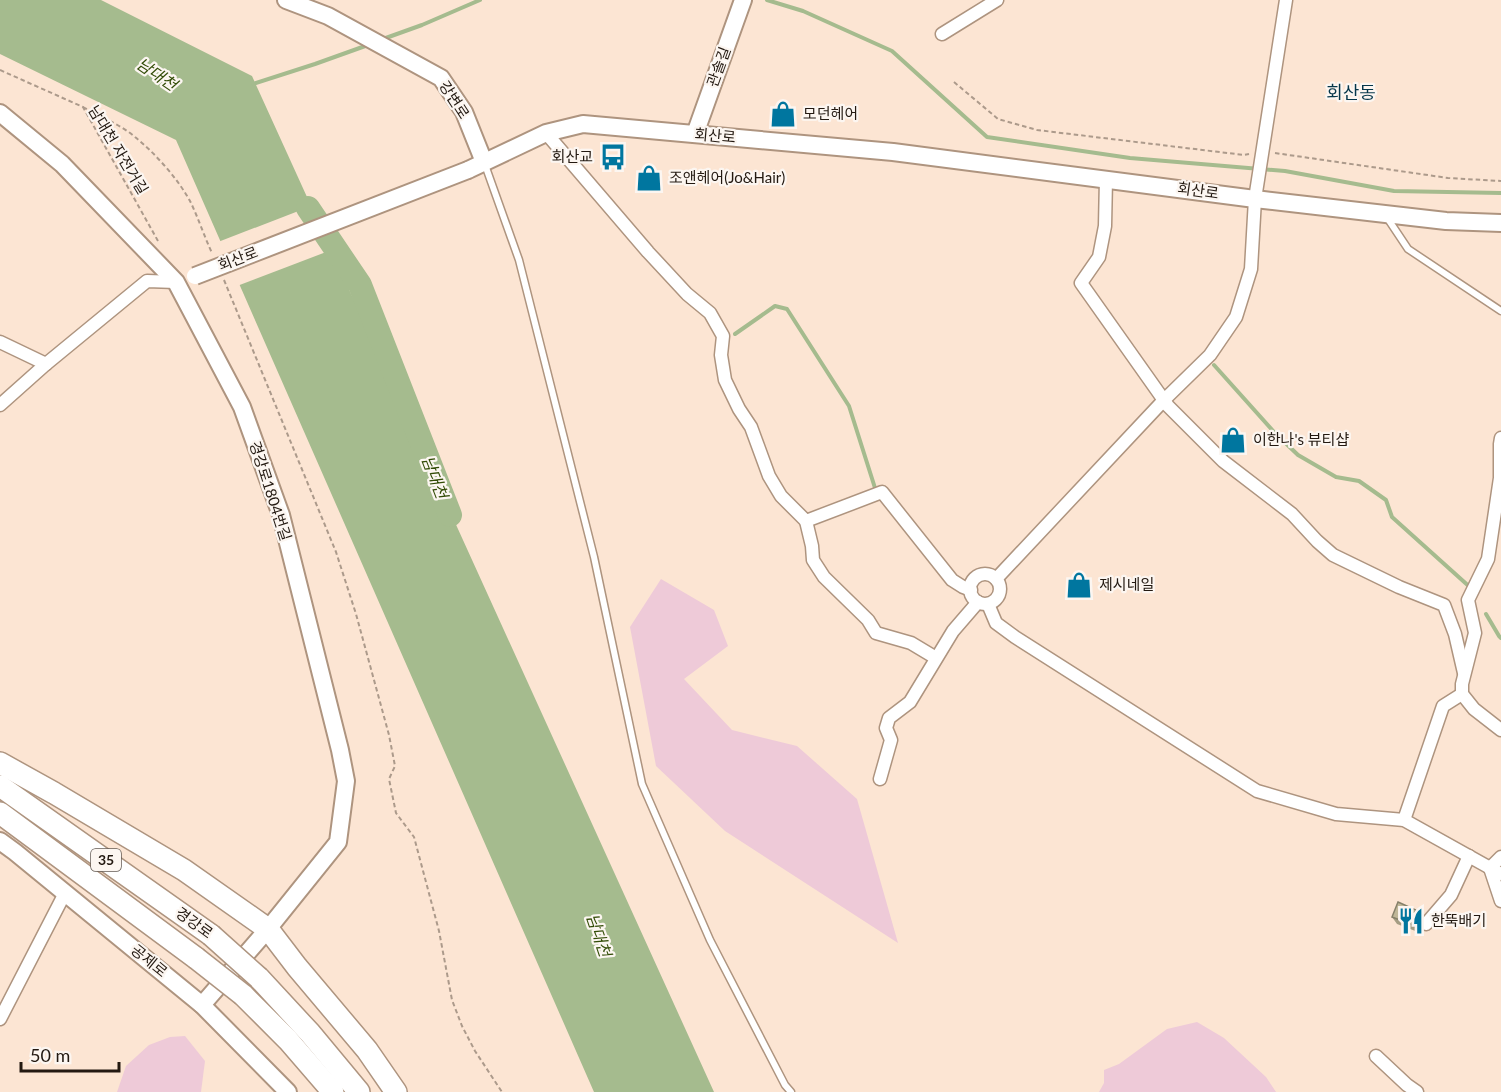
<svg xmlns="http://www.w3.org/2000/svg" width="1501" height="1092" viewBox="0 0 1501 1092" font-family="Lato,'Noto Sans KR',sans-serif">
  <rect width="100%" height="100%" fill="#fce5d3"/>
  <g fill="#eecad8">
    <polygon points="661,579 714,610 728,646 684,679 732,730 797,746 857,799 898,943 725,831 656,766 630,627"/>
    <polygon points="1197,1022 1224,1038 1266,1077 1276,1092 1099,1092 1104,1083 1104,1070 1119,1064 1167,1029"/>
    <polygon points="185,1036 205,1061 201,1092 117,1092 126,1066 149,1045 170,1037"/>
  </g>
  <polygon fill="#a5bb8e" points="0,0 101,0 252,76 714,1092 594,1092 176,140 0,54"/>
  <polygon fill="#fce5d3" points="314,205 334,249 237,286 218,242"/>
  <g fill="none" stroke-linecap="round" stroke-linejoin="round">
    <g stroke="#a5bb8e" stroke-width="4">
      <polyline points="767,0 803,11 892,51 987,137 1130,158 1285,171 1394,191 1501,193"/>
      <polyline points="383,39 422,25 480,0"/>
      <polyline points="253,84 315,64 368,45"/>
      <polyline points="735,334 775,306 787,309 849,406 875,488"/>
      <polyline points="1214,365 1274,432 1298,455 1336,477 1359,481 1386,500 1392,517 1472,589"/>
      <polyline points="1486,614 1499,636 1501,638"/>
    </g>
    <polyline stroke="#a5bb8e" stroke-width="24" points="308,208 360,285 450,515"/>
    <g stroke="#ae947f" stroke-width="9">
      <g id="service">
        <polyline points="484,162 519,260 594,557 642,784 710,940 785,1085 791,1092"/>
        <polyline points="1386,216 1408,249 1501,311"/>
      </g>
    </g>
    <g stroke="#ae947f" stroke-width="15">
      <g id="minor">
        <polyline points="942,34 997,0"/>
        <polyline points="546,133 648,252 687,294 710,313 723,336 721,355 725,380 739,409 751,427 769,476 781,496 806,521 882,492 952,580 963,587 971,590"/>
        <polyline points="1106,179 1105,226 1099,257 1081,283 1168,406 1223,461 1292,514 1317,541 1333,555 1399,587 1444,605 1455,634 1464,673"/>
        <polyline points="0,342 46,364"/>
        <polyline points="0,405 46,364 147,281 176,282"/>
        <polyline points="1501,438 1500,444 1500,478 1488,559 1468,600 1475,633 1462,684 1462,694 1474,709 1501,730"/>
        <polyline points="806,521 812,546 813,560 824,577 868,620 876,633 911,643 936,658"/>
        <circle cx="985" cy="589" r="15"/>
        <polyline points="996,579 1164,400 1210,355 1236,317 1251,269 1255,199 1286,0"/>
        <polyline points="988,604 996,623 1015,637 1257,791 1336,814 1404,820 1501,874"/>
        <polyline points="880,779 891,740 886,728 889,718 910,702 953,631 978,602"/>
        <polyline points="1404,820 1443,706 1462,694"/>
        <polyline points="1490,868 1501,901"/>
        <polyline points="1490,868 1501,857"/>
        <polyline points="1426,924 1451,895 1469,856"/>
        <polyline points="0,1019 65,893"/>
        <polyline points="1376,1056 1407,1085 1417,1092"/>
      </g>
    </g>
    <g stroke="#ae947f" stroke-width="20">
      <g id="tertiary">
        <polyline points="286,0 328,16 441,78 464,112 484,162"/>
        <polyline points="0,113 62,164 176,282 242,407 281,515 340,750 346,781 338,842 268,929 202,1005"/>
        <polyline points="695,134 743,0"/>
        <polyline points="468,170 546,133 583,124 893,152 1255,199 1446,221 1501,223"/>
        <polyline points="0,841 15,852 202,1005 288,1092"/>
      </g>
    </g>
    <g stroke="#ae947f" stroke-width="24">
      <g id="trunk">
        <polyline points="0,763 54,793 184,870 268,929 297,967 367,1050 396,1092"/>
        <polyline points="0,786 211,935"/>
        <polyline points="0,813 196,958"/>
        <polyline points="259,978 310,1033 359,1092"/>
        <polyline points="243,995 288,1040 333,1092"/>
      </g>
    </g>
    <g stroke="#ac9a8b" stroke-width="2" stroke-dasharray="4.5 3" stroke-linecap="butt">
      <polyline points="0,70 83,107 158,241"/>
      <polyline points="954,82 998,119 1037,130 1244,155 1249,154"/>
      <path d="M83 107C100 117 120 124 135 137 155 153 178 179 190 201 198 217 204 236 212 253"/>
      <polyline points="1275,153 1448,178 1501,181"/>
      <polyline points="224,280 336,552 356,614 389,735 395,766 389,779 396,813 414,837 439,931 452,1000 462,1026 475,1051 502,1092"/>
    </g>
    <use href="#service" stroke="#fff" stroke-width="6"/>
    <use href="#minor" stroke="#fff" stroke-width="12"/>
    <use href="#tertiary" stroke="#fff" stroke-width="16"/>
    <use href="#trunk" stroke="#fff" stroke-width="21"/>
    <g stroke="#ae947f" stroke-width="20" stroke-linecap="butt">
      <polyline id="tertiary-bridge" points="195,276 468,170"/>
    </g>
    <g stroke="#ae947f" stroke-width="24" stroke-linecap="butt">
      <g id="trunk-bridge">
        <polyline points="211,935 259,978"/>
        <polyline points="196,958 243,995"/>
      </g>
    </g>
    <use href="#tertiary-bridge" stroke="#fff" stroke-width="16"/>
    <use href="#trunk-bridge" stroke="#fff" stroke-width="21"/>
  </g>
  <polygon fill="#a59d83" points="1392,917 1421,917 1418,923 1420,929 1418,932 1397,924"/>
  <polygon fill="#86806a" points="1416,910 1421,917 1418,923 1420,929 1418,932 1413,925 1413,916"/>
  <polygon fill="#c0b798" stroke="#86806a" stroke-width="1.5" points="1398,902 1416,910 1413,916 1415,922 1413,925 1392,917"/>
  <defs>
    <g id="shop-bare" transform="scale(2.07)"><path d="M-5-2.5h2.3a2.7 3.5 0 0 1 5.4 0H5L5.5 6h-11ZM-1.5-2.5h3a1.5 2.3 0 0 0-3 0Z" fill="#00769f" stroke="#fcf6f1" stroke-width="2.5" paint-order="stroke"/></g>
    <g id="bus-bare" transform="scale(2.07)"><path d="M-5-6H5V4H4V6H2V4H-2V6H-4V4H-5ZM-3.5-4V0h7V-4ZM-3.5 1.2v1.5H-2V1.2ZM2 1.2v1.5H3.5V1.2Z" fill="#00769f" stroke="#fcf6f1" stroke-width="2.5" paint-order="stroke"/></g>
    <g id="restaurant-bare" transform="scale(2.07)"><path d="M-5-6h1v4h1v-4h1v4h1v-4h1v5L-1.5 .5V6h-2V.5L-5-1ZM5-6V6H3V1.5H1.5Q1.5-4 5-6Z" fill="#00769f" stroke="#fcf6f1" stroke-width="2.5" paint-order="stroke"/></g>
  </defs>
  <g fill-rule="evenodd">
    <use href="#shop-bare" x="783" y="114"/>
    <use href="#bus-bare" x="613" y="157"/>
    <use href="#shop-bare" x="649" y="178"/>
    <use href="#shop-bare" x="1233" y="440"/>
    <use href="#shop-bare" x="1079" y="585"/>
    <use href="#restaurant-bare" x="1411" y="921"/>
  </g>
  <g text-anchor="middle" stroke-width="4.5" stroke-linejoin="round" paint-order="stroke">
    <rect fill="#fcf6f1" stroke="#645b54" stroke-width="1.5" x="91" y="849" width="30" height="22" rx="4.5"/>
    <g font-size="14" font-weight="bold" fill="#231911">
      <text x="106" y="865">35</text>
    </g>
    <g font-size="15" fill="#231911" stroke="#fcf6f1">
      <text transform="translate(719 67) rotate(-70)" y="5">관솔길</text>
      <text transform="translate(454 100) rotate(57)" y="5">강변로</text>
      <text transform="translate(715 136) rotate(5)" y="5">회산로</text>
      <text transform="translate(118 150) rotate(59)" y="5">남대천 자전거길</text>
      <text transform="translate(1198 191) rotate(8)" y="5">회산로</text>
      <text transform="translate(238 259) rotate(-21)" y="5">회산로</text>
      <text transform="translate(270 491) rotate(72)" y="5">경강로1804번길</text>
      <text transform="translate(194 923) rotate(36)" y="5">경강로</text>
      <text transform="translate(149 961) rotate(39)" y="5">공제로</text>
    </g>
    <g font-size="15" fill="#231911" stroke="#fcf6f1" text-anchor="start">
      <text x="803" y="119">모던헤어</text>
      <text x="593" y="162" text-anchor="end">회산교</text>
      <text x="669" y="183">조앤헤어(Jo&amp;Hair)</text>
      <text x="1253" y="445">이한나's 뷰티샵</text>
      <text x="1099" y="590">제시네일</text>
      <text x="1431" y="926">한뚝배기</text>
    </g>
    <g font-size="16" font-style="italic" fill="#324c06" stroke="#fcf6f1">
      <text transform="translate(157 74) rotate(34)" y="6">남대천</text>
      <text transform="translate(435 477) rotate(69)" y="6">남대천</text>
      <text transform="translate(599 935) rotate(71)" y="6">남대천</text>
    </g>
    <g font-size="18" fill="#05364a" stroke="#fcf6f1">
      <text x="1351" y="99">회산동</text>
    </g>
  </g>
  <path d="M21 1062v9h98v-9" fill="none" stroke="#231911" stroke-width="3"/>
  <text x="30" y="1062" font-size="18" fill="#231911" stroke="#fcf6f1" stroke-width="4.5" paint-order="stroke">50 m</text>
</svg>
